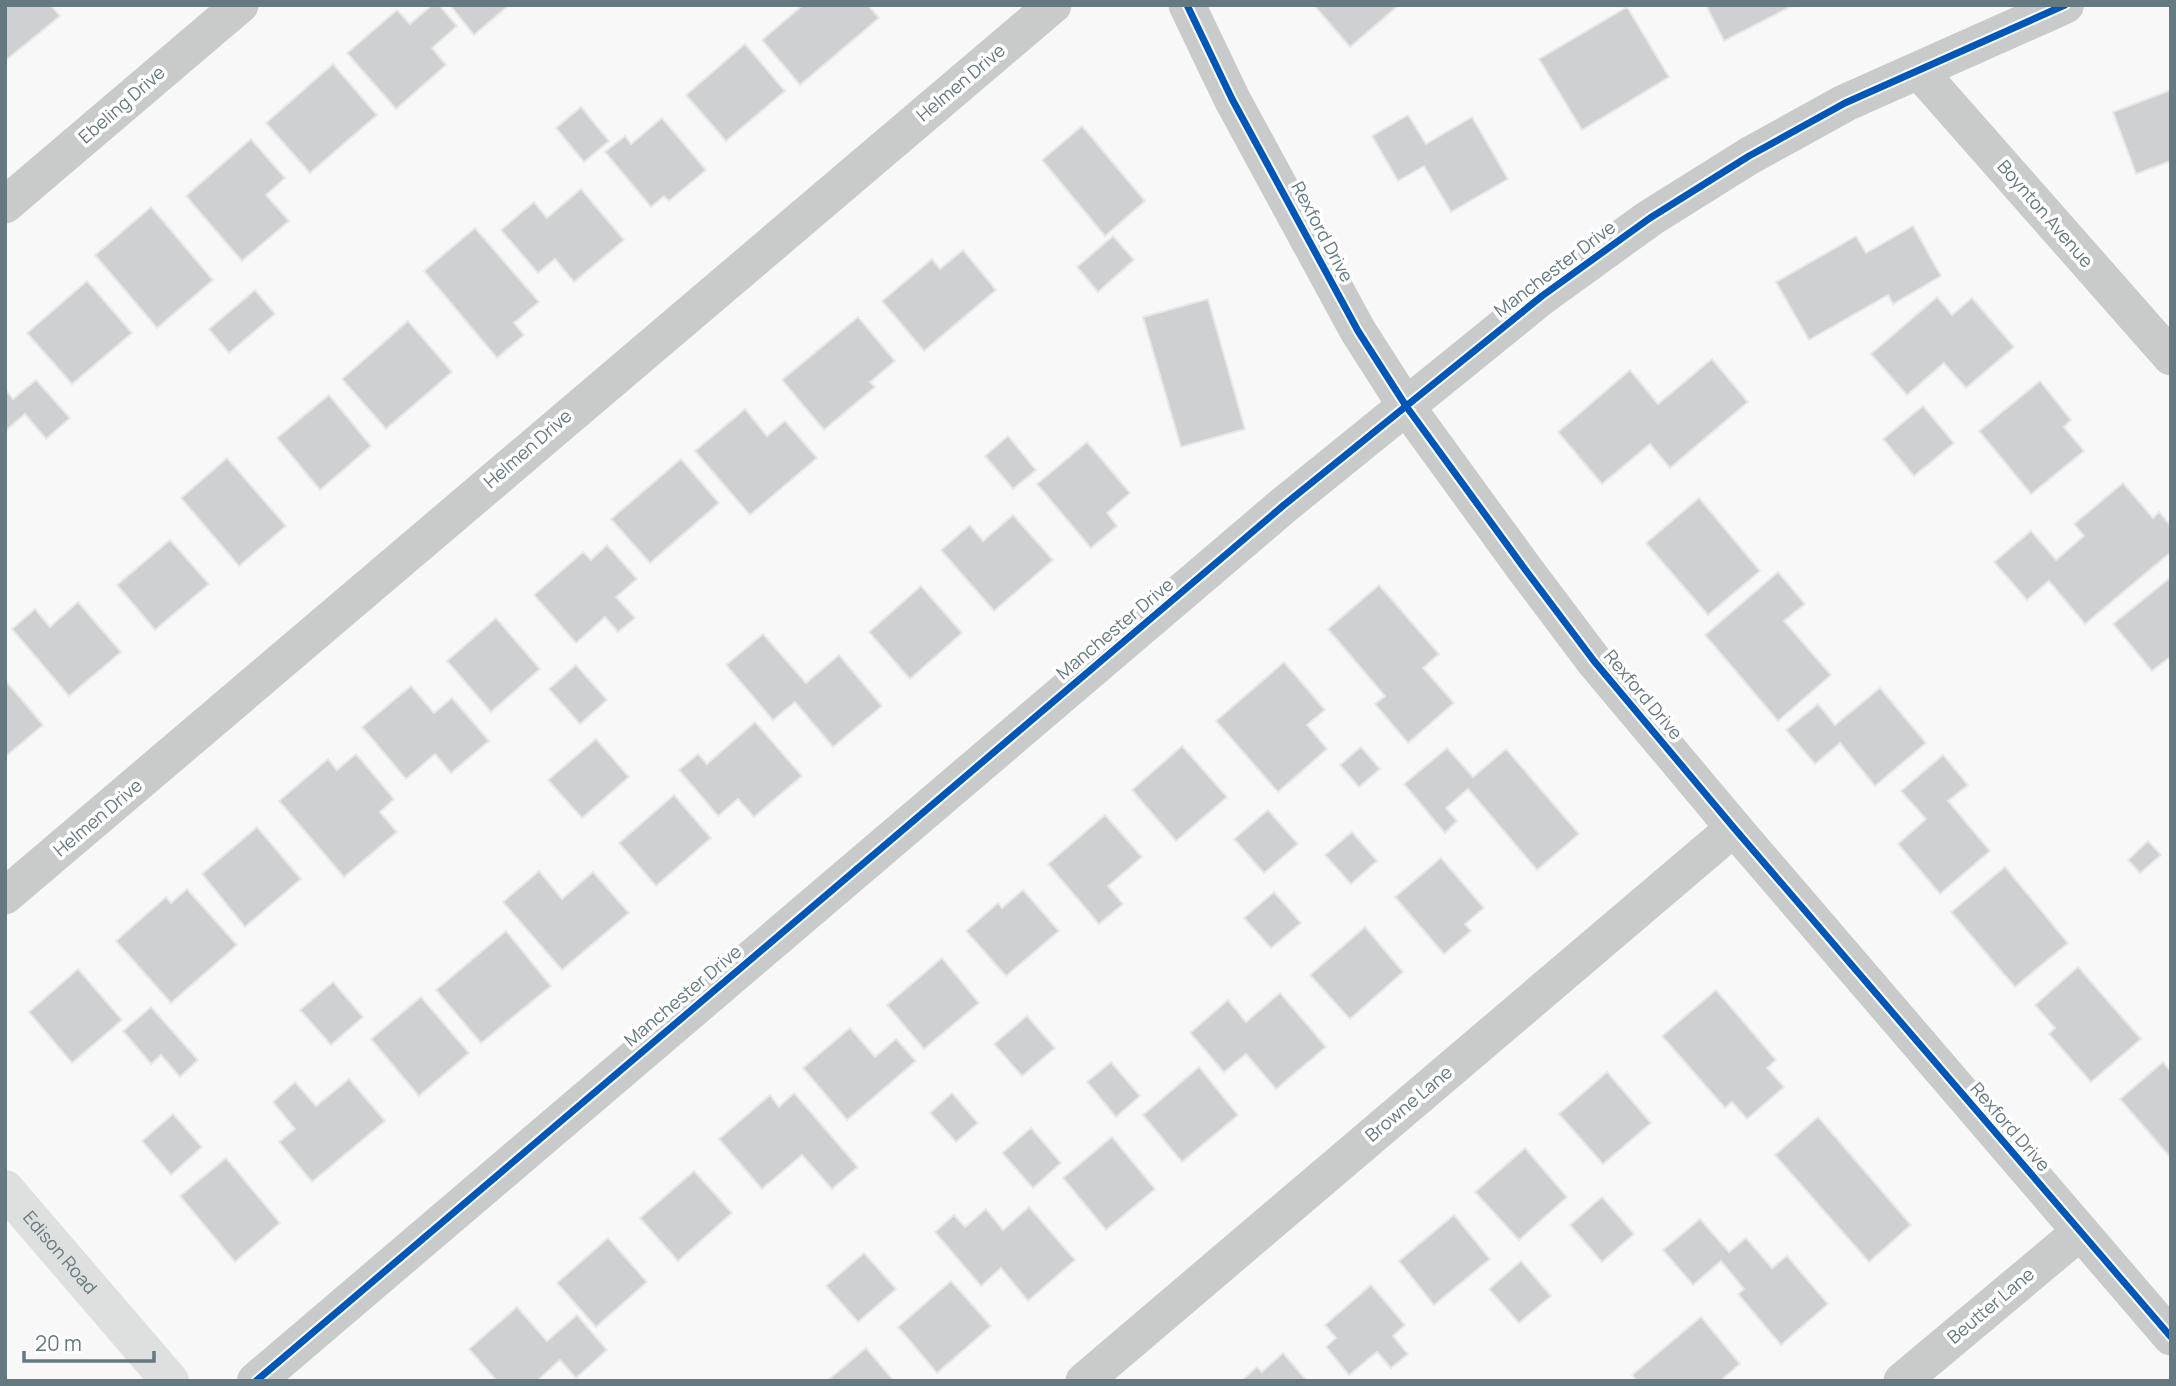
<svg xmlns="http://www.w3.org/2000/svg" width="2176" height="1386" viewBox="0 0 2176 1386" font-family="Manrope,sans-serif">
  <rect width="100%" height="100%" fill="#f8f8f8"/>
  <g fill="#ced0d1" stroke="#e8e8e8" stroke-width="2">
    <polygon points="5,5 51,5 60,16 5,61"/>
    <polygon points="432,5 439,5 457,26 432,48 446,65 396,109 347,53 397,10 410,24"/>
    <polygon points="450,5 509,5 474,35"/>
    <polygon points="803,5 868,5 879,18 800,85 762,40"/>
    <polygon points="1314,5 1399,5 1350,47"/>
    <polygon points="1706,5 1794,5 1724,41"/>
    <polygon points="1627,7 1669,77 1582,130 1539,59"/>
    <polygon points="745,44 785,91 726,141 686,95"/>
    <polygon points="333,64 377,115 310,173 266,123"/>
    <polygon points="2171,90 2171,161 2136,174 2113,112"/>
    <polygon points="581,107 609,141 584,162 556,128"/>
    <polygon points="1408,115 1426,144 1472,117 1508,179 1451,212 1424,166 1398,181 1372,136"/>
    <polygon points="662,118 706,170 669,201 664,196 651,207 605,152 625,136 631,144"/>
    <polygon points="1082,126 1145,201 1105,236 1042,160"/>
    <polygon points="251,139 285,178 266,195 289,221 242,261 186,196"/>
    <polygon points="581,189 624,240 574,282 555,259 538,273 501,230 534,202 547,218"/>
    <polygon points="151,207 213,280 157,328 95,255"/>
    <polygon points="1913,226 1941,276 1893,304 1888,295 1809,340 1776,282 1856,236 1866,253"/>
    <polygon points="475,228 539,302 514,323 524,335 497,358 424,271"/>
    <polygon points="1113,236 1134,260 1098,292 1077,267"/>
    <polygon points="963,250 996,290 924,351 882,301 932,259 940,269"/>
    <polygon points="87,281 132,333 72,384 27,333"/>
    <polygon points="255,290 275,314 229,353 209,329"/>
    <polygon points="1937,297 1952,315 1972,298 2014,347 1966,388 1944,363 1907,395 1871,354"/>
    <polygon points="1208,299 1245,429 1181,447 1143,317"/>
    <polygon points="858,317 895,361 870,382 875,387 824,430 782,380"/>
    <polygon points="408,321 452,372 386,429 342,379"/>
    <polygon points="1712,359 1748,402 1670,468 1650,444 1602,484 1558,432 1630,370 1658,404"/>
    <polygon points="36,380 70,418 46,439 25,414 5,431 5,389 13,399"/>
    <polygon points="2040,381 2071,420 2064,427 2084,451 2031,494 1979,431"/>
    <polygon points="329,395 371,446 320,490 277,438"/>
    <polygon points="1923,406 1954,443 1914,476 1883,439"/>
    <polygon points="745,409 767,436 785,421 817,458 750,515 695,451"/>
    <polygon points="1008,436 1036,470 1013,489 985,456"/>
    <polygon points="1087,442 1130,493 1107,513 1117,526 1091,548 1037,484"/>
    <polygon points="227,458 286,526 239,566 181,498"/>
    <polygon points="681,459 719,503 650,563 611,519"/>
    <polygon points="2123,483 2153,518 2159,512 2171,526 2171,552 2085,624 2049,581 2027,600 1994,562 2031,531 2056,560 2084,536 2074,524"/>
    <polygon points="1699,498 1760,571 1708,615 1646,543"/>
    <polygon points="1013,515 1053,560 994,611 941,550 970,525 983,541"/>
    <polygon points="170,540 209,584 155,630 117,585"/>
    <polygon points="607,545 637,579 616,597 635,618 618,632 605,617 576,643 534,595 583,552 591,560"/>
    <polygon points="1778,572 1805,604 1784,621 1831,675 1778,721 1705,635"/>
    <polygon points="2171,577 2171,656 2152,671 2113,624"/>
    <polygon points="1379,585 1439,654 1423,668 1454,703 1408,743 1375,704 1385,696 1328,629"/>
    <polygon points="921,586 962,633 910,679 869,632"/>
    <polygon points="78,602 121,652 69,696 12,629 35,609 50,627"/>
    <polygon points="496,618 540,669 491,712 447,661"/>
    <polygon points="763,634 806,683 839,655 882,706 833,747 795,702 773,720 726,665"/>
    <polygon points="1284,662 1325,710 1307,725 1327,749 1278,792 1216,721"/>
    <polygon points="576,665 607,700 580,724 549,689"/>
    <polygon points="5,680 43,725 5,757"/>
    <polygon points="411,686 434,713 452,698 489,741 451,773 435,754 406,779 362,727"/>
    <polygon points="1880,688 1926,743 1875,786 1840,743 1815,764 1786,730 1818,704 1835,725"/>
    <polygon points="755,722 802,776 754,817 738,799 718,816 679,770 698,754 707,764"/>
    <polygon points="596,739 629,777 582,818 548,780"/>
    <polygon points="1182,746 1227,797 1176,841 1132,790"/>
    <polygon points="1361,747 1380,769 1359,787 1340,765"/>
    <polygon points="1447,748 1473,777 1506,749 1579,834 1537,870 1468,789 1446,808 1457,821 1445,833 1404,784"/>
    <polygon points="356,754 394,799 380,812 397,832 344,877 279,801 328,759 337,770"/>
    <polygon points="1943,755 1968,785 1948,801 1990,851 1940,894 1898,844 1926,819 1901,791"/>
    <polygon points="674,795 711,838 656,886 619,843"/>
    <polygon points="1268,810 1298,844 1264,873 1234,839"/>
    <polygon points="1105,815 1142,857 1108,886 1123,904 1099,924 1048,864"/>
    <polygon points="257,827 301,879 245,927 202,874"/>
    <polygon points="1352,832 1377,861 1351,884 1325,855"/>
    <polygon points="2148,841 2161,855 2140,873 2128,860"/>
    <polygon points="1441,858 1484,908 1465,924 1471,931 1444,954 1395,897"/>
    <polygon points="2005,867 2068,943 2015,987 1951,912"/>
    <polygon points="539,871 562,899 593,872 629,913 562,970 503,902"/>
    <polygon points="187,889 237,945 171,1003 116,941 166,897 171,903"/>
    <polygon points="1023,890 1059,931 1006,976 966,931 998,903 1002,908"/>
    <polygon points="1274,892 1301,923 1271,948 1244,918"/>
    <polygon points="1365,927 1403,972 1350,1019 1310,975"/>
    <polygon points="506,931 551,986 481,1043 436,990"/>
    <polygon points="942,958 979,1003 924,1049 887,1005"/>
    <polygon points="2078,967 2141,1039 2091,1082 2049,1034 2055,1028 2035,1005"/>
    <polygon points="78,969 122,1020 72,1063 29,1012"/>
    <polygon points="333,982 363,1017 331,1045 300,1010"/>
    <polygon points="1716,990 1776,1060 1767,1068 1784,1087 1747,1119 1732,1102 1725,1108 1662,1036"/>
    <polygon points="1280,993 1326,1047 1276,1089 1246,1054 1224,1072 1190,1033 1228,1000 1246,1022"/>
    <polygon points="421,997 469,1053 419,1096 371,1039"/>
    <polygon points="151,1007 198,1060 180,1077 161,1055 151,1064 123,1031"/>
    <polygon points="1027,1016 1055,1048 1022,1076 994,1044"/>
    <polygon points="850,1028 875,1057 896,1039 916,1061 847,1120 803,1068"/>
    <polygon points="1111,1062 1140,1096 1116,1117 1087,1082"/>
    <polygon points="2163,1062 2171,1072 2171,1158 2120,1099"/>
    <polygon points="1199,1067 1238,1115 1182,1162 1143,1115"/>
    <polygon points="1607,1072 1651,1123 1603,1164 1559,1114"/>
    <polygon points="349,1079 385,1121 312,1182 279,1142 295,1129 273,1102 295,1082 316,1106"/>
    <polygon points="794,1093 858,1167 832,1189 802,1155 762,1189 719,1139 770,1095 779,1107"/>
    <polygon points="952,1093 978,1123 956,1142 930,1113"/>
    <polygon points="173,1114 202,1147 171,1175 142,1141"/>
    <polygon points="1818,1117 1911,1225 1869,1262 1775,1155"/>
    <polygon points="1031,1128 1061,1163 1033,1188 1002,1153"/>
    <polygon points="1112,1137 1155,1189 1106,1230 1063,1178"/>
    <polygon points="1525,1148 1567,1197 1519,1240 1475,1192"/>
    <polygon points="226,1158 280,1223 235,1262 180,1196"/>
    <polygon points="694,1171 732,1213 678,1261 640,1218"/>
    <polygon points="1602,1197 1634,1234 1602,1262 1570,1225"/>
    <polygon points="1029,1207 1075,1260 1028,1301 1001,1268 981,1286 935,1232 954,1215 965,1227 986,1209 1003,1230"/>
    <polygon points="1454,1215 1490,1259 1434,1305 1399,1261"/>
    <polygon points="1700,1219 1729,1252 1746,1238 1772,1268 1787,1256 1828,1304 1781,1345 1738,1294 1744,1289 1721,1261 1693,1285 1663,1250"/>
    <polygon points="608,1238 647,1282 596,1327 557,1283"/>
    <polygon points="864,1253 896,1289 858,1322 826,1286"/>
    <polygon points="1521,1261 1551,1296 1519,1323 1489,1289"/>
    <polygon points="951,1281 991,1326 937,1373 898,1327"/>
    <polygon points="1371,1285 1405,1325 1393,1336 1408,1354 1391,1368 1377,1352 1349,1375 1326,1347 1336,1338 1325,1325"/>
    <polygon points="517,1307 547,1341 577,1315 607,1350 576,1378 560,1360 537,1381 497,1381 469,1349"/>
    <polygon points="1701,1317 1740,1364 1720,1381 1637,1381 1632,1375"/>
    <polygon points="866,1348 894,1381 827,1381"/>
    <polygon points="1283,1353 1307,1381 1241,1381 1257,1367 1262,1372"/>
  </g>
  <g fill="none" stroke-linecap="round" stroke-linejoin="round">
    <g stroke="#c9cbcb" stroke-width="37">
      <polyline points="1187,5 1232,99 1358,331 1406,406 1524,568 1594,661 1734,828 2171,1337"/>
      <polyline points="1919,71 2171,357"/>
      <polyline points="5,205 240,5"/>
      <path d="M5 896C355 600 703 301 1053 5"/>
      <polyline points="1084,1381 1734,828"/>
      <polyline points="1902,1381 2080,1232"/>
    </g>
    <polyline stroke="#c9cbcb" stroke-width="38" points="256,1381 1284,505 1542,296 1650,218 1749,156 1845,103 2065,5"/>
    <path stroke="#dedfdf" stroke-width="38" id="s1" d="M5 1189 170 1381"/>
    <g stroke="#fff" stroke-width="11">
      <g id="cycleway">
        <polyline points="1187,5 1232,99 1358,331 1406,406 1524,568 1594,661 1734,828 2171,1337"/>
        <polyline points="256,1381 1284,505 1542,296 1650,218 1749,156 1845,103 2065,5"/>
      </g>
    </g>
    <use href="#cycleway" stroke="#0057b8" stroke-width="7"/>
  </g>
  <g text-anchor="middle" stroke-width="7" stroke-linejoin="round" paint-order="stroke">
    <g font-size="18" fill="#657980" stroke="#fff">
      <text transform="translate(961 83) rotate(-40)" y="6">Helmen Drive</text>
      <text transform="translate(122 105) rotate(-41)" y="6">Ebeling Drive</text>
      <text transform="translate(2045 214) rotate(49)" y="6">Boynton Avenue</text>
      <text transform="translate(1322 232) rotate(62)" y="6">Rexford Drive</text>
      <text transform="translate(1555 269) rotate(-37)" y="6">Manchester Drive</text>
      <text transform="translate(528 449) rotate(-41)" y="6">Helmen Drive</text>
      <text transform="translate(1115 629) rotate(-40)" y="6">Manchester Drive</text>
      <text transform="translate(1643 695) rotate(50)" y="6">Rexford Drive</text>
      <text transform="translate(98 818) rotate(-40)" y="6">Helmen Drive</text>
      <text transform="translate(683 996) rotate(-40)" y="6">Manchester Drive</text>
      <text transform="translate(1409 1104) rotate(-40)" y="6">Browne Lane</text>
      <text transform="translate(2010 1127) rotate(49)" y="6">Rexford Drive</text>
      <text dy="6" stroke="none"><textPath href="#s1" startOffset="84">Edison Road</textPath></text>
      <text transform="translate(1991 1306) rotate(-40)" y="6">Beutter Lane</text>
    </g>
  </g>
  <rect width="2176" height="1386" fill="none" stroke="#657980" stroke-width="14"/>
  <path d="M24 1351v10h130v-10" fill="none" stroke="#657980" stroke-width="3.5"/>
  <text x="35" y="1351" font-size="21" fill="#657980" stroke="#ffffff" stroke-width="5" paint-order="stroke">20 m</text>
</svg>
